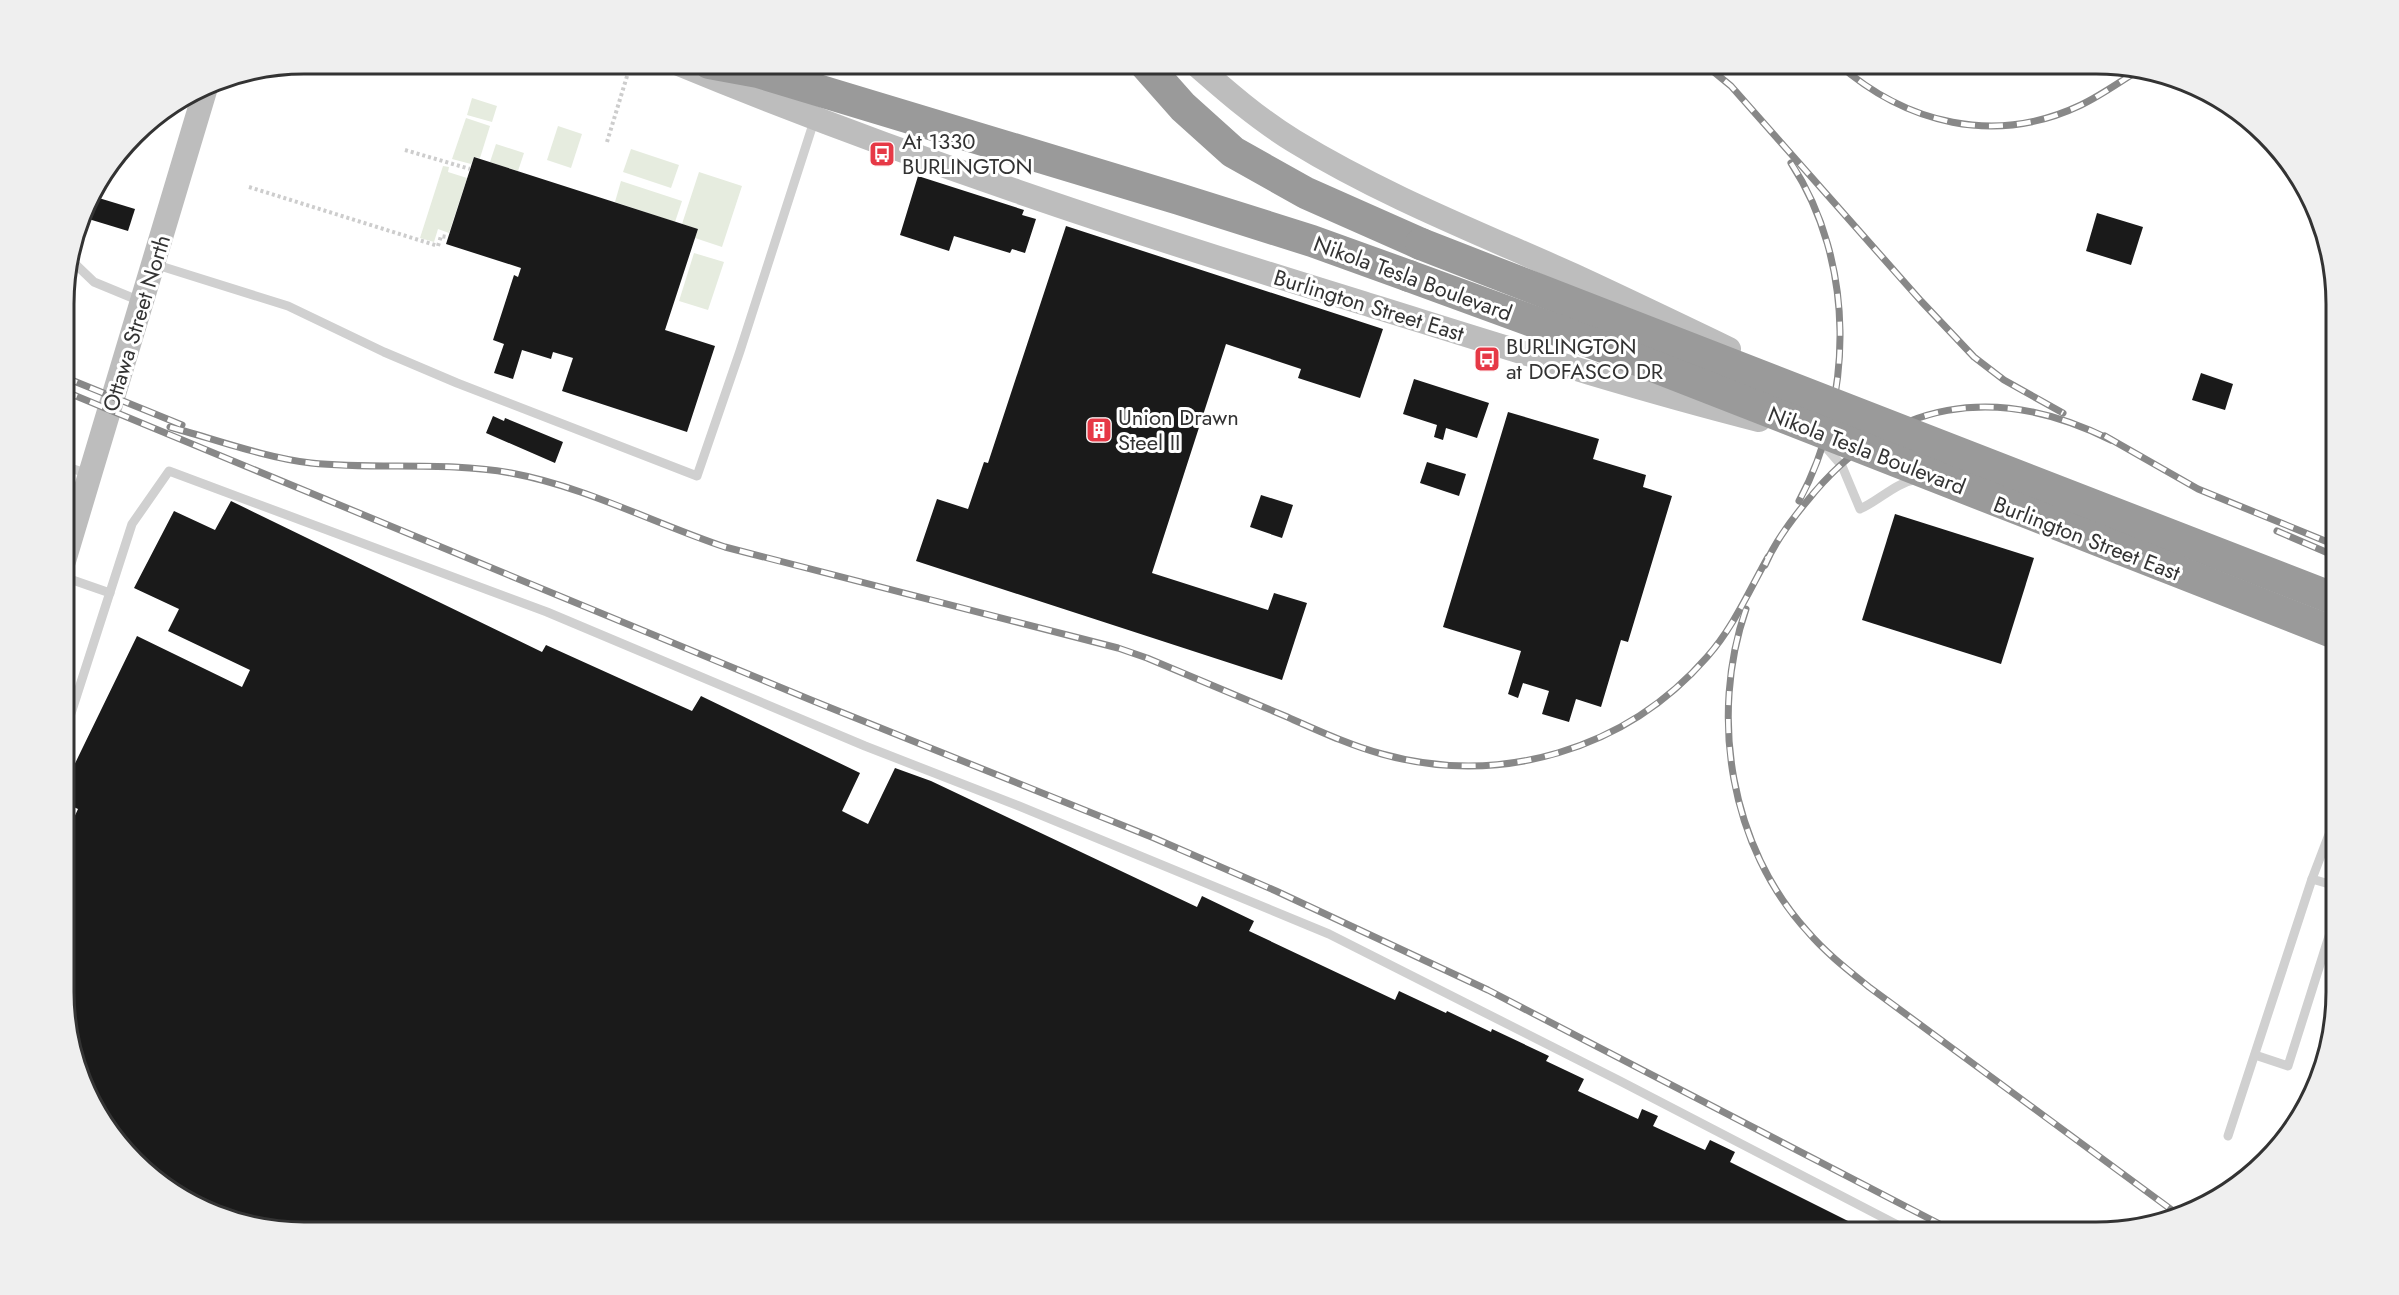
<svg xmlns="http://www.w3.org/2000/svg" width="2399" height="1295" viewBox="0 0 2399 1295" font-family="Jost,sans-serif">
  <rect width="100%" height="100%" fill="#fff"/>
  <g fill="#e6ecdf">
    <polygon points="472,98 497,106 492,122 467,115"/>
    <polygon points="466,118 490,126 480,158 474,157 471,164 452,159"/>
    <polygon points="558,126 582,134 571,168 547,160"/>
    <polygon points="496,144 524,153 518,171 490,162"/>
    <polygon points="631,149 679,165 671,188 623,172"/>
    <polygon points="443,166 449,167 448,172 467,178 449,233 438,229 434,242 420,238"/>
    <polygon points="699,172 742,186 722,247 695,238 698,229 682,224"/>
    <polygon points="621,181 682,201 675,222 615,202"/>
    <polygon points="694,253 724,262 708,310 679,301"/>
  </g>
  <g fill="#1a1a1a">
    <polygon points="474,157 698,229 665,330 715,346 687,432 562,391 573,358 553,352 551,359 522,350 513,379 494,373 504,344 493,340 514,275 518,277 521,268 446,244"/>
    <polygon points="918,176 1024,210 1022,215 1036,219 1025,253 1012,249 1010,253 954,236 949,251 900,235"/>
    <polygon points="89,195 135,209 128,231 82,217"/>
    <polygon points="2097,213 2143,227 2131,265 2086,251"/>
    <polygon points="1066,226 1383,329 1360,398 1298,378 1301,369 1226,344 1152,573 1268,610 1274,593 1307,603 1282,680 916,561 937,499 968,509 984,462 988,463"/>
    <polygon points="2201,373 2233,384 2225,410 2192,400"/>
    <polygon points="1414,379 1489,403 1477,438 1446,428 1443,440 1434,437 1437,425 1403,414"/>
    <polygon points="1508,412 1599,439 1593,459 1646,475 1643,487 1672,496 1628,642 1621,640 1601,707 1576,699 1569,722 1542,714 1549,691 1523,683 1518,698 1508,694 1521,651 1443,627"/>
    <polygon points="493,416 504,421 505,418 563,442 555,463 486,433"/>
    <polygon points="1427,462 1466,474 1459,496 1420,483"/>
    <polygon points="1261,495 1293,505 1282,538 1250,527"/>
    <polygon points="231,501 542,652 546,645 692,711 701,696 860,773 842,811 868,824 895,768 931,781 1197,907 1202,896 1254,921 1249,931 1395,1000 1399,991 1446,1013 1447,1011 1491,1032 1492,1029 1549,1056 1546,1061 1584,1079 1578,1091 1638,1119 1642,1109 1658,1116 1653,1126 1705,1150 1710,1140 1735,1152 1730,1162 1870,1232 1408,1232 1390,1223 1386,1232 303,1232 197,1207 197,1202 179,1194 179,1195 145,1173 104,1126 65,1024 65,837 78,809 65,803 65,784 137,636 242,687 250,670 168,631 179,609 134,588 174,511 215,530"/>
    <polygon points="1895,514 2034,558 2001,664 1862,620"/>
  </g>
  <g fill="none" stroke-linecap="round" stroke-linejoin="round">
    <g stroke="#cdcdcd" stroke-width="4" stroke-dasharray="3 3" stroke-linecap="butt">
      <polyline points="607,142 631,63"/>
      <polyline points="405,150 470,169"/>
      <polyline points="249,187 438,246 441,236 447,237"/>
    </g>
    <g stroke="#d0d0d0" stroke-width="9">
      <polyline points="71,260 94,282 140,301"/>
      <polyline points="154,264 288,306 384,352 457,383 697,476 740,351 815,118"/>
      <path d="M1823 444 1842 466 1860 509C1880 500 1895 483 1917 479"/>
      <polyline points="64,466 89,474"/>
      <polyline points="64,577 110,593"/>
      <polyline points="64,735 132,524 169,471 547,612 865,746 1019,806 1329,934 1620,1081 1911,1232"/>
      <polyline points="2336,816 2312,879 2336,886"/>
      <polyline points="2255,1055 2288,1066 2336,914"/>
      <polyline points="2228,1136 2312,879"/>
    </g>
    <g stroke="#bdbdbd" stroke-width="24">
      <path d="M676 63C901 156 1131 232 1363 303 1495 344 1625 386 1759 420"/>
      <path d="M1194 63C1226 91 1258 119 1294 141 1382 195 1479 233 1573 275 1625 299 1677 324 1729 349"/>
      <polyline points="64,561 207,84"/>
    </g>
    <g stroke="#9a9a9a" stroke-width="32">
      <polyline points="709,63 758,72 1179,199 1312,241 1409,276"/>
      <polyline points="1144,63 1183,107 1233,152 1306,193 1421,244"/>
    </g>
    <g stroke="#888" stroke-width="7">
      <g id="rail">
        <polyline points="1703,63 1731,86 1921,301 1974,357 2004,380 2063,413"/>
        <path d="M1837 63C1906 124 1995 146 2081 105 2100 96 2118 83 2136 72"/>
        <path d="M1791 163C1856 263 1854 399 1799 501"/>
        <polyline points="64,377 182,425"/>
        <polyline points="64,391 811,700 1154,838 1276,891 1488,990 1955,1232"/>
        <path d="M170 427C214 439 266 458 311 463 377 470 445 461 511 473 586 487 653 523 725 547L1118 648 1147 658C1193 677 1239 697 1285 716 1317 730 1349 745 1382 754 1500 787 1626 750 1707 657 1733 628 1749 591 1768 557"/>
        <polyline points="2105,436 2198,489 2335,545"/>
        <polyline points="2277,531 2335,556"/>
        <path d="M1765 565C1775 542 1792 519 1808 500 1890 398 1997 383 2111 440"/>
        <path d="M1746 609C1709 716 1730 847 1808 932 1826 953 1848 970 1869 987L2180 1216"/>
      </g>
    </g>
    <use href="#rail" stroke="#fff" stroke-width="4.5" stroke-dasharray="14" stroke-linecap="butt"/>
    <g stroke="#9a9a9a" stroke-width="32">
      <polyline points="1421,244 2335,599"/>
      <polyline points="1409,276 1625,355 2335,633"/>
    </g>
  </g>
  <defs>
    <g id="bus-square" transform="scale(1.35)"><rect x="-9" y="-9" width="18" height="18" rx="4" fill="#e63946" stroke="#fff"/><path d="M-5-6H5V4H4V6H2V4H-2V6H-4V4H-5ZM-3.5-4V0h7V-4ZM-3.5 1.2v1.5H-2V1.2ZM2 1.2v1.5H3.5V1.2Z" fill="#fff"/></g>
    <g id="building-square" transform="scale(1.35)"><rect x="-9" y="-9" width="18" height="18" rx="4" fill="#e63946" stroke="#fff"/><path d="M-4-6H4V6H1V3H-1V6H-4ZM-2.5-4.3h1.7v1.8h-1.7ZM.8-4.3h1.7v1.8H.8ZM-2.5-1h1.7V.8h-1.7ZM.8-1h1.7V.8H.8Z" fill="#fff"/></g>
  </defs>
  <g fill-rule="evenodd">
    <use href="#bus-square" x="882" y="154"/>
    <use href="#bus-square" x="1487" y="359"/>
    <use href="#building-square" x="1099" y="430"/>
  </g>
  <g text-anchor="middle" stroke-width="6" stroke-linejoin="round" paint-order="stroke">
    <g font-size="22" fill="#333" stroke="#fff" text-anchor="start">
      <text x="902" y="149">At 1330<tspan x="902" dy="25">BURLINGTON</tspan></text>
      <text x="1506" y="354">BURLINGTON<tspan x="1506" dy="25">at DOFASCO DR</tspan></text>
      <text x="1118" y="425">Union Drawn<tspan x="1118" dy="25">Steel II</tspan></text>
    </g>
    <g font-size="22" fill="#333" stroke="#fff">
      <text transform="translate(1413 278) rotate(20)" y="8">Nikola Tesla Boulevard</text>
      <text transform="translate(1369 305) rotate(17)" y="8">Burlington Street East</text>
      <text transform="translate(136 323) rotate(-73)" y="8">Ottawa Street North</text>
      <text transform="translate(1867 450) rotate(21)" y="8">Nikola Tesla Boulevard</text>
      <text transform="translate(2087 538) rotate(21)" y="8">Burlington Street East</text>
    </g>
  </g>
  <path d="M0 0H2399V1295H0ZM304 74H2096A230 230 0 0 1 2326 304V992A230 230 0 0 1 2096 1222H304A230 230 0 0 1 74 992V304A230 230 0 0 1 304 74Z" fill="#efefef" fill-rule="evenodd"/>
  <path fill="none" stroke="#333" stroke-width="3" d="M304 74H2096A230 230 0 0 1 2326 304V992A230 230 0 0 1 2096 1222H304A230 230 0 0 1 74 992V304A230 230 0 0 1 304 74Z"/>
</svg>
